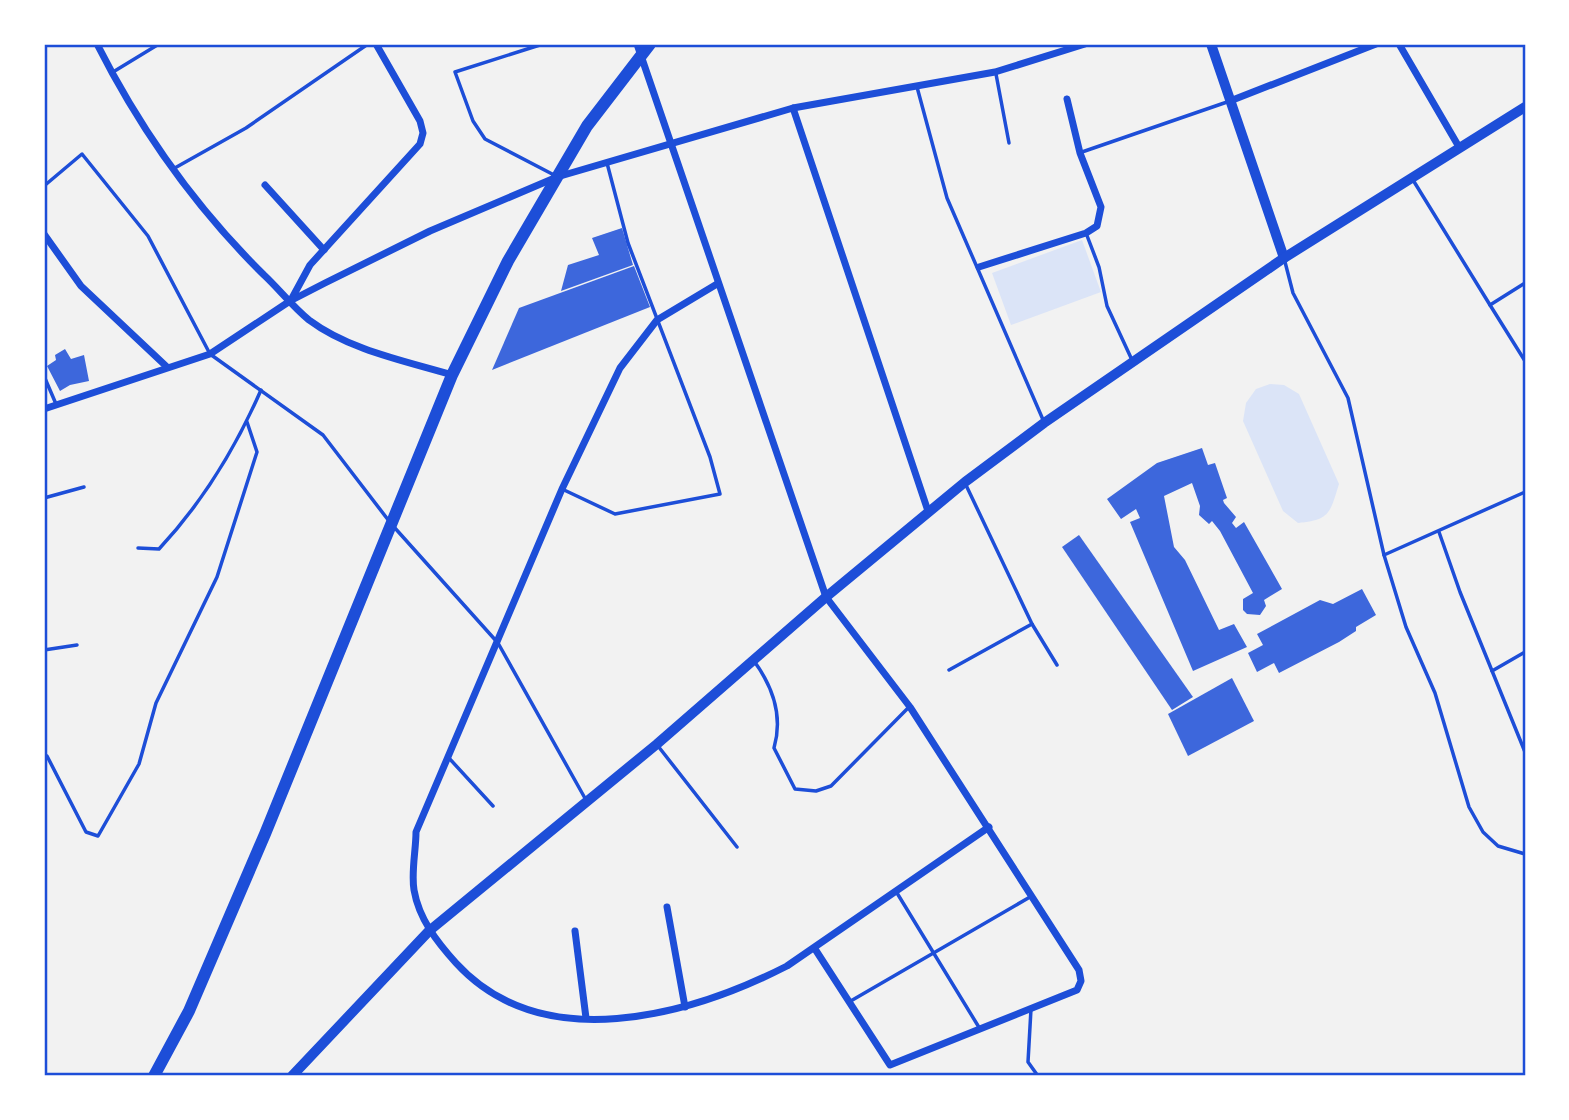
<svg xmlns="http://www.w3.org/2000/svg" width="1569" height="1120" viewBox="0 0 1569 1120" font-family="'Nunito Sans',sans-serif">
  <rect width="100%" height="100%" fill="#f2f2f2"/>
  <g fill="#dbe4f7">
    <polygon points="1082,240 1101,292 1011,325 992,273"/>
    <path d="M1270 384 1284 385 1299 394 1339 484C1330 513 1330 520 1298 523L1283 511 1243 421 1246 403 1256 389Z"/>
  </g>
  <g fill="#3d67dc">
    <polygon points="622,228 633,265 561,291 568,265 599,255 592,238"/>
    <polygon points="634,266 650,307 492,370 519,308"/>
    <polygon points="65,349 71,359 84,355 89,381 70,385 60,391 47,366 56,360 55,355"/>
    <polygon points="1202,448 1208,465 1215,463 1227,498 1223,500 1224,503 1236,517 1232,523 1236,528 1244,522 1282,589 1264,600 1266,606 1260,615 1247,614 1243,610 1243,599 1253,593 1220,531 1212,521 1209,524 1199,515 1200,506 1192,483 1164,496 1174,547 1185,560 1219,630 1234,624 1247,647 1193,671 1130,522 1140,518 1136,509 1121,519 1107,499 1157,463"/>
    <polygon points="1079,535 1193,697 1172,710 1062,547"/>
    <polygon points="1362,589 1376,615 1356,627 1356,631 1339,642 1279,673 1274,663 1257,672 1248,653 1263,645 1257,634 1320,600 1333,604"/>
    <polygon points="1232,678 1254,721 1188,756 1168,714"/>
  </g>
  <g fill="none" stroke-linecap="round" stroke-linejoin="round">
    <g stroke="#1d4ed8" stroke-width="3.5">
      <polyline points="543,44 455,72 473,121 485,139 556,176"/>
      <polyline points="113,72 159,44"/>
      <polyline points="996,74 1009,143"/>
      <polyline points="917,87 947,198 1044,422"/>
      <polyline points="1082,152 1230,101"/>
      <polyline points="173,169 246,128 368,44"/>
      <polyline points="1413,180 1490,305 1525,283"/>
      <polyline points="44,186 82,154 148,236 210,354 323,435 389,521"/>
      <polyline points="1086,233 1099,267 1107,306 1132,360"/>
      <polyline points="1284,258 1293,293 1348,398 1384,555 1406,627 1435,693 1469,807 1483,832 1498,846 1525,854"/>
      <polyline points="1490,305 1525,361"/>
      <polyline points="44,376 56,404"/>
      <polyline points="965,483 1032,624 1057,665"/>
      <polyline points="562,489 615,514 720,494 710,457 628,243 607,163"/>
      <polyline points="44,498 84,487"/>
      <polyline points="394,527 498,643 586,800"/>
      <polyline points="1439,532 1460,592 1525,752"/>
      <path d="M138 548 159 549C201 504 236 447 261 390"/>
      <polyline points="1384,555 1525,492"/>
      <polyline points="44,650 77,645"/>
      <path d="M754 661C773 687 783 717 774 748L795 789 816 791 831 786 908 708"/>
      <polyline points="949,670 1032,624"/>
      <polyline points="1492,671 1525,652"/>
      <polyline points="658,746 737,847"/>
      <polyline points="47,756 86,832 98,836 139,764 156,703 217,577 257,452 247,422"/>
      <polyline points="448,757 493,806"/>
      <polyline points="897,893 980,1029"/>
      <polyline points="849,1002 1030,897"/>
      <polyline points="1031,1009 1028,1062 1038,1076"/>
    </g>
    <g stroke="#1d4ed8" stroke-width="7">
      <path d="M97 44C141 131 194 206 264 275 279 289 293 307 309 320 349 350 405 361 452 375"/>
      <polyline points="637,44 826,597 910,707 1079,970 1081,981 1077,990 890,1065 815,949"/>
      <polyline points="1399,44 1459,147"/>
      <polyline points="1230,101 1376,44"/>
      <polyline points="793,108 928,511"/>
      <polyline points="265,185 324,250"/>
      <polyline points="44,234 81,286 167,367"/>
      <polyline points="979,267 1086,233 1097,226 1101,207 1080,153 1067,99"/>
      <path d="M717 284 657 320 620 368 562 489 416 832C416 850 411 872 414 890 419 919 437 942 456 963 542 1057 689 1016 787 966L989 827"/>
      <polyline points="291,300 310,265 420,144 423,133 420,121 376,44"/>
      <polyline points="44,409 210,354 290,301 325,283 430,231 557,177 793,108 995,72 1085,44"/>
      <polyline points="667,907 685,1007"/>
      <polyline points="575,931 586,1018"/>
    </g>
    <g stroke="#1d4ed8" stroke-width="10">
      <polyline points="1211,44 1284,258"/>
      <polyline points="292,1076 429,931 657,744 826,597 965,482 1044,423 1284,258 1525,107"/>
    </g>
    <polyline stroke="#1d4ed8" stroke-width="12" points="154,1076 189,1011 265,834 452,375 508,261 587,126 650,44"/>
  </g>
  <rect width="1569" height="1120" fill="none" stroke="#ffffff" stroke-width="91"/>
  <rect x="46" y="46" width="1478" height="1028" fill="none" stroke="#1d4ed8" stroke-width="2.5"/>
</svg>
